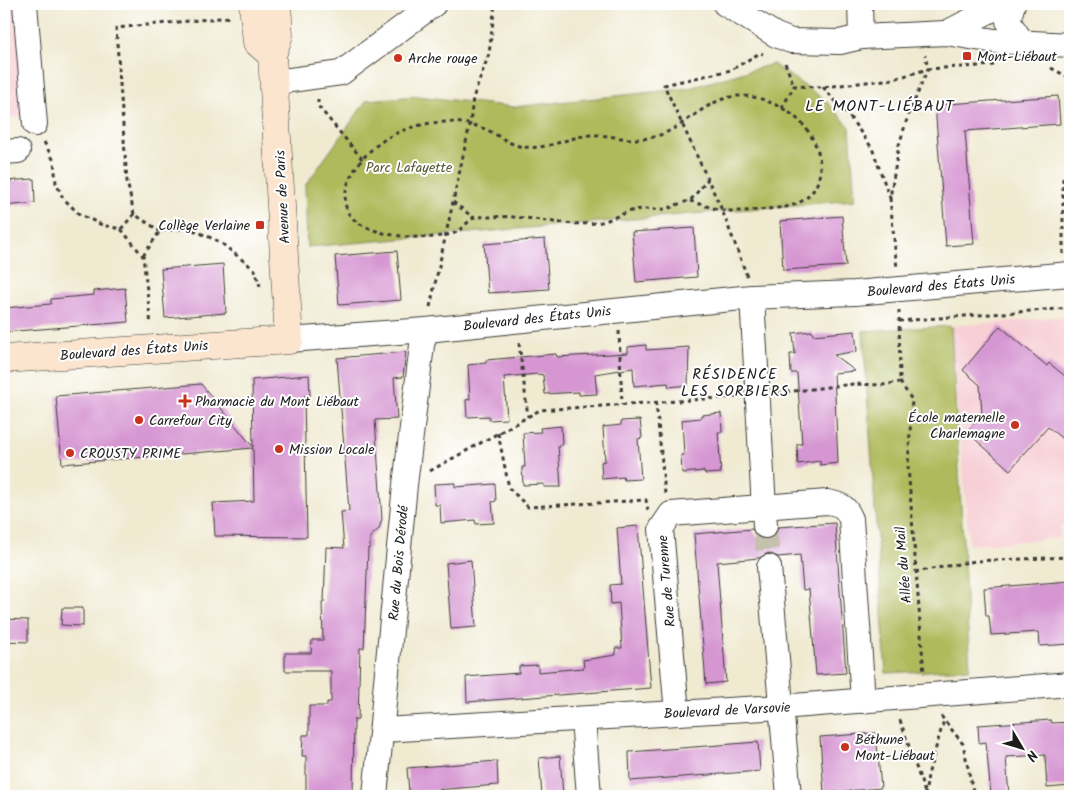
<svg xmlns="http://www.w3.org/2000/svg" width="1074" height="800" viewBox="0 0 1074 800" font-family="Kalam,sans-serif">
  <rect width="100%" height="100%" fill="#fff"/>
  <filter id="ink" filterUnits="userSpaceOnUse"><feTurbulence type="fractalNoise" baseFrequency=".02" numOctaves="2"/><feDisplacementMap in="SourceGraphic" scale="10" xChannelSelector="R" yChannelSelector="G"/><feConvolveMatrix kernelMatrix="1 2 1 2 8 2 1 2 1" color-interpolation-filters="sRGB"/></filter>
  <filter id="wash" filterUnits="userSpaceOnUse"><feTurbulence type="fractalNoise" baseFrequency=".0096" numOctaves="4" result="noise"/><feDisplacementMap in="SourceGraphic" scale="20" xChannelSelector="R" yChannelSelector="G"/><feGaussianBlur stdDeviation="1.12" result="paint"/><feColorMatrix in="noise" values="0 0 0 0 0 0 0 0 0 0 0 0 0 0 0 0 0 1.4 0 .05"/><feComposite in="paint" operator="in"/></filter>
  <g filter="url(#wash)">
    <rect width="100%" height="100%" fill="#f0ead1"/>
    <g fill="#f7cfd5">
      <polygon points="4,4 17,4 26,116 4,118"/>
      <polygon points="1070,316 1070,525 1060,526 1060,538 969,545 951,326"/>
    </g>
    <g fill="#afba5c" stroke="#666b3c">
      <polygon points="773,64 825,100 850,127 855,200 307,247 305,186 367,100 417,96 514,107 689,88"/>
      <polygon points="951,326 970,669 886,673 863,331"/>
    </g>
    <g id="blocks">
      <g fill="#d696d2">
        <polygon points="1058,96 1060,124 965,131 974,244 946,246 935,105"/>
        <polygon points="34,179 35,203 4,206 4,181"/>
        <polygon points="842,216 846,266 783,270 780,221"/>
        <polygon points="694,228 697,277 636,282 632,232"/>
        <polygon points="545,239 549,289 488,293 484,244"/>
        <polygon points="397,251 401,300 339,305 335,256"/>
        <polygon points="223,264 226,313 165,318 161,269"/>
        <polygon points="125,288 128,322 4,332 4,308 51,304 51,299 94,295 94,291"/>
        <polygon points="1000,326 1047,366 1049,363 1070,380 1070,445 1048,427 1010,470 967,432 982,414 980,385 963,370"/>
        <polygon points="812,331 813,335 855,331 857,351 834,355 855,371 834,373 838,463 820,465 820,461 798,464 797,444 802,444 797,373 791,373 790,354 795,354 793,333"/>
        <polygon points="646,345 646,350 689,347 688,385 669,387 668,383 634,386 633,368 595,374 597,394 579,395 579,392 545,394 543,375 538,374 504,377 507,419 489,420 489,416 467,417 466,400 470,399 468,365 486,363 486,360 556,354 557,357 628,353 628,347"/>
        <polygon points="406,352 403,377 394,378 397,419 375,420 382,519 379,529 370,537 370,548 368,548 364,648 360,648 358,719 354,719 353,796 306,796 306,756 302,756 303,735 309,735 309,706 327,706 327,702 331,702 331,671 285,671 285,653 311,653 312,640 323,640 322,602 324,602 326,547 344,548 341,512 349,511 337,358"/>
        <polygon points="309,375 310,396 304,396 307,537 215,536 213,503 254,501 253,448 62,464 56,396 201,384 253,447 252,380"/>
        <polygon points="721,413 722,432 718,432 721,473 705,474 704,471 682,473 681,455 684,455 682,420 701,418 701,415"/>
        <polygon points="640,420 642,438 638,439 641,479 624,480 623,477 602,479 601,462 605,461 603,427 621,425 621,421"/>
        <polygon points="561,426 562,445 558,445 561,487 544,487 544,484 523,485 522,467 525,467 523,433 541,432 540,428"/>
        <polygon points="455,483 455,487 495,484 496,501 492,502 494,523 476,524 475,520 441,523 440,505 435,505 434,484"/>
        <polygon points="835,523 846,673 816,675 809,589 803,590 800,555 778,557 768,553 759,558 717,562 726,682 706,684 694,534 752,529 758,538 766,540 773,537 778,527"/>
        <polygon points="638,526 651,688 467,702 466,677 519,673 519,666 538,665 538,672 584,668 583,660 616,655 615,648 622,648 619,603 611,604 610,585 621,584 617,528"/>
        <polygon points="471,560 476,627 451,629 446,563"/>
        <polygon points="1070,581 1070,644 1040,646 1039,632 991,635 989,616 986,616 984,588"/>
        <polygon points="62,608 83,608 83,626 61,625"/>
        <polygon points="4,619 28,620 28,642 4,641"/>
        <polygon points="1051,720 1052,723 1070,722 1070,786 1047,788 1045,755 1006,757 1009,796 991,796 986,742 979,743 978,725"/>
        <polygon points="876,733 881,788 824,793 820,737"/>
        <polygon points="758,742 760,771 630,781 629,752"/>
        <polygon points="560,756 563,796 542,796 539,758"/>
        <polygon points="497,761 498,785 409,792 407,768"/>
      </g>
    </g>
  </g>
  <g filter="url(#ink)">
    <use href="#blocks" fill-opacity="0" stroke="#3c3b37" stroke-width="1"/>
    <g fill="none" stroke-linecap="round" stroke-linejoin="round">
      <polyline stroke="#c6c1ad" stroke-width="24" stroke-dasharray="24 12" stroke-linecap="butt" points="765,526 769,567"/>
      <g stroke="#3c3b37" stroke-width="26">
        <g id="street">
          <polyline points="25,4 35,124"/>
          <polyline points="725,4 776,35 791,41 840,42 861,37 946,33 995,41 1070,45"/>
          <polyline points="860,4 861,37"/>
          <polyline points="1013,4 1008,21 1022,42"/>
          <polyline points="946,33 1003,4"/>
          <polyline points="276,82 341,73 434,4"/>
          <polyline points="4,152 18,151"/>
          <polyline points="752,297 765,526"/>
          <polyline points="289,340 426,330 752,297 855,293 1070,274"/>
          <polyline points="769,567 789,796"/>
          <path d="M677 713 661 529 671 514 827 502C841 504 846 507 851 519L863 701"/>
          <polyline points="583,719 589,796"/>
          <polyline points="383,730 781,707 1070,684"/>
          <polyline points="375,796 405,485 422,345 426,330"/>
        </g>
      </g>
      <g stroke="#3c3b37" stroke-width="29">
        <g id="secondary">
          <polyline points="253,4 257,42 272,55"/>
          <polyline points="4,359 289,340 272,55 279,35 277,4"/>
        </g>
      </g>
      <g stroke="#3c3b37" stroke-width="3" stroke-dasharray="4 4" stroke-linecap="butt">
        <polyline points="918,4 918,12"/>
        <polyline points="785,63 794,86"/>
        <polyline points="1051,68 1070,78"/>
        <polyline points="823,87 849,116 872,148 890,198 899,145 908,116 928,69 925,55"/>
        <polyline points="318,99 318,106 363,160"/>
        <polyline points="782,108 794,86 823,87 894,79 928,69 994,65"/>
        <polyline points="44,142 54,161 56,183 63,198 79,214 102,225 121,229 143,256 151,325"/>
        <polyline points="890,198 897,269"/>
        <path d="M690 201C700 204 711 208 722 210 736 212 751 211 766 209 774 208 785 208 793 205 817 197 824 175 818 152 812 132 799 117 780 107 710 70 695 137 639 139 623 140 606 134 590 135 568 137 548 150 525 147 510 146 499 135 485 129 448 114 396 124 368 153 354 167 342 188 346 207 353 238 433 243 457 232 463 229 467 221 474 218 478 216 486 217 490 217 526 214 560 227 595 223 609 222 622 212 636 210 645 208 655 210 664 209 673 208 680 202 690 201L708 179"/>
        <polyline points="453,202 474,218"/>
        <polyline points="134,214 127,181 116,28 230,17"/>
        <polyline points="121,229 134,214 160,231"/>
        <polyline points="1063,254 1063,178 1070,174"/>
        <polyline points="143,256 160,231 189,228 220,242 255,270 260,286"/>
        <polyline points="747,276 722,210 664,85 731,70 760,53 763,54"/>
        <polyline points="430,307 470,124 473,98 489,54 495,4"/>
        <polyline points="899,310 900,382 912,400 908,466 924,674"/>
        <polyline points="899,321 1070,308"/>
        <polyline points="619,331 622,404"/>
        <polyline points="519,343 528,417"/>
        <polyline points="778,393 853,384 883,385 900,382"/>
        <polyline points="656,402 665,494"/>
        <polyline points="498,433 509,488 528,507 646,500 648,510"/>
        <polyline points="430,471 540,410 737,397"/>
        <polyline points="915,572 975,561 1070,557"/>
        <polyline points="941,716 963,744 974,796"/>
        <polyline points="900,720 925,793"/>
        <polyline points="925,796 928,775 944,720"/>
      </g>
      <use href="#street" stroke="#fff" stroke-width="24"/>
      <use href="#secondary" stroke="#fbe5cf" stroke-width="28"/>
    </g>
  </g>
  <g fill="#c8321e" stroke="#fff" stroke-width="2">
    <rect x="962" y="51" width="10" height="10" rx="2.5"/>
    <circle cx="398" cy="58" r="5"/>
    <rect x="255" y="220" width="10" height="10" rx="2.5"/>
    <path d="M182.5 393.5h5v5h5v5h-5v5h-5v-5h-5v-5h5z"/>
    <circle cx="139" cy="420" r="5"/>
    <circle cx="1015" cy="425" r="5"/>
    <circle cx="279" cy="449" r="5"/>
    <circle cx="70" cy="453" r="5"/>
    <circle cx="845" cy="747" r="5"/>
  </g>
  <g text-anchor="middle" stroke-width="4" stroke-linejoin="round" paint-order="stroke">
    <g font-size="14" fill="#1c1c1c" stroke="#fff" text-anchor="start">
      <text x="977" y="61">Mont-Liébaut</text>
      <text x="408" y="63">Arche rouge</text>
      <text x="250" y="230" text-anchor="end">Collège Verlaine</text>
      <text x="195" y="406">Pharmacie du Mont Liébaut</text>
      <text x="1005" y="422" text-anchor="end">École maternelle<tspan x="1005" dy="16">Charlemagne</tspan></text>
      <text x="149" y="425">Carrefour City</text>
      <text x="289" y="454">Mission Locale</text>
      <text x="80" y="458">CROUSTY PRIME</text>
      <text x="855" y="744">Béthune<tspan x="855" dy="16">Mont-Liébaut</tspan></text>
    </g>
    <g font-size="14" fill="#575b36" stroke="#fff">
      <text x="409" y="172">Parc Lafayette</text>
    </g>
    <g font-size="14" fill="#1c1c1c" stroke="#fff">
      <text transform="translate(282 197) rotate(-93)" y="5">Avenue de Paris</text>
      <text transform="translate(941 285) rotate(-5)" y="5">Boulevard des États Unis</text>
      <text transform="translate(537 318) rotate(-6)" y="5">Boulevard des États Unis</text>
      <text transform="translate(134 350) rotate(-4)" y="5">Boulevard des États Unis</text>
      <text transform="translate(398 563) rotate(-85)" y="5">Rue du Bois Dérodé</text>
      <text transform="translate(903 565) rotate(-95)" y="5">Allée du Mail</text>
      <text transform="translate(666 581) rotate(-95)" y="5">Rue de Turenne</text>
      <text transform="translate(727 710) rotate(-3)" y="5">Boulevard de Varsovie</text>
    </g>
    <g font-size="15" letter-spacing="1" fill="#1c1c1c" stroke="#fff">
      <text x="735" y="379">RÉSIDENCE<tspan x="735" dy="17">LES SORBIERS</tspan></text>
    </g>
    <g font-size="16" letter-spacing="1" fill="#1c1c1c" stroke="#fff">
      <text x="880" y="111">LE MONT-LIÉBAUT</text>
    </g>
  </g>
  <rect width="1074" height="800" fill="none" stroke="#fff" stroke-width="20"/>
  <g transform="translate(1022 748) rotate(128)" stroke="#ffffff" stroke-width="4" paint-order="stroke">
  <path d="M0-4L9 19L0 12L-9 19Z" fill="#1c1c1c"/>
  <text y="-8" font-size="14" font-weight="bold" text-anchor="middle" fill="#1c1c1c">N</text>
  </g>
</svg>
